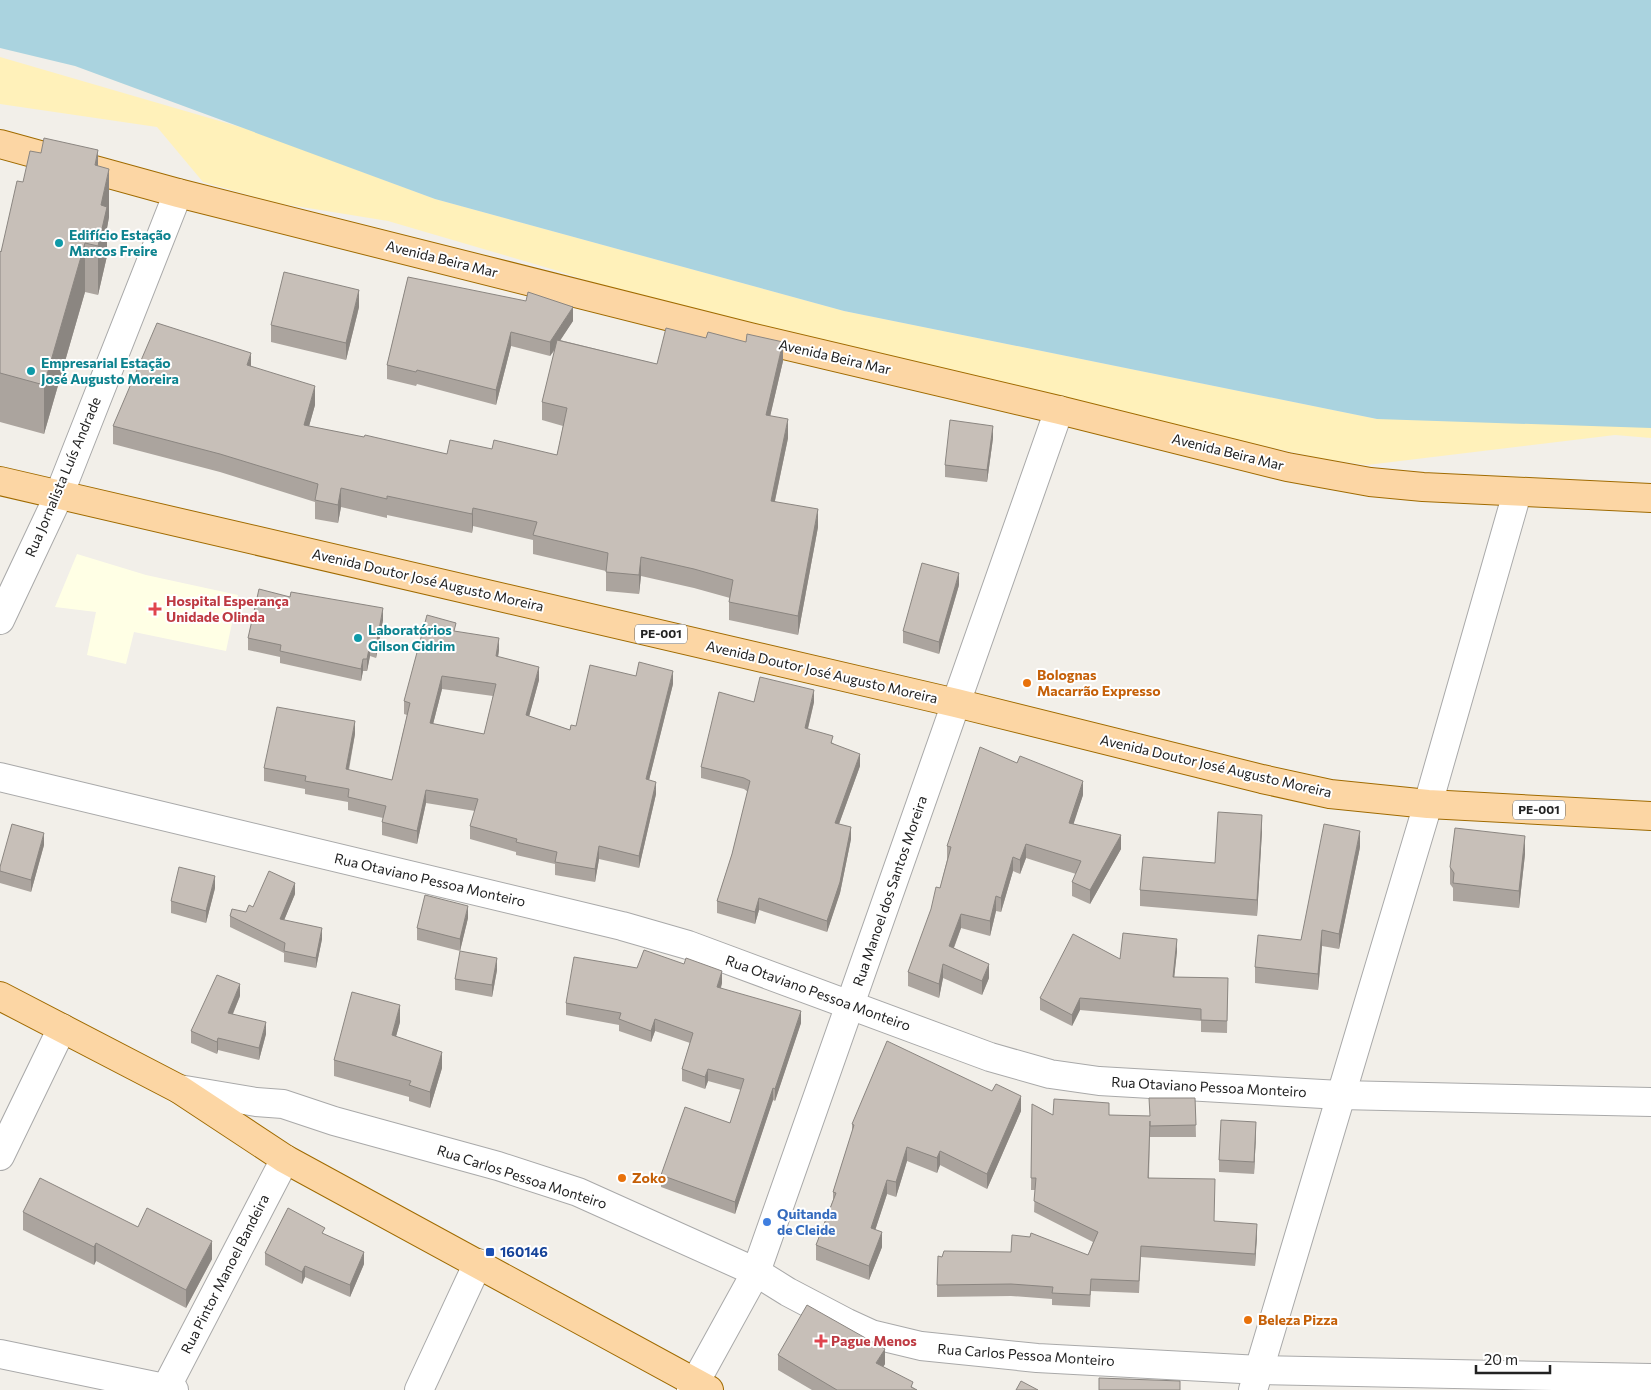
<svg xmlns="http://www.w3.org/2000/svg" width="1651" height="1390" viewBox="0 0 1651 1390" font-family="Commissioner,sans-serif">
  <rect width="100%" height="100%" fill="#f2efe9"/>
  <polygon fill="#ffffe5" points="77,554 146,575 238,595 226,651 134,632 126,664 87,655 96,612 55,607"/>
  <polygon fill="#fff1ba" points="0,57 247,129 435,199 844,311 1377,419 1614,384 1651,390 1651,438 1615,435 1367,465 1324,459 799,344 711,321 555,270 388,221 277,203 203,182 157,127 0,104"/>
  <polygon fill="#aad3df" points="0,0 1651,0 1651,428 1377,419 844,311 435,199 75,66 0,48"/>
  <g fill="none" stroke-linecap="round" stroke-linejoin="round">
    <g stroke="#a9a9a9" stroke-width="30">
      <g id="minor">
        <polyline points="0,620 59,495 178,193"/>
        <polyline points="0,777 622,926 688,945 990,1057 1050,1074 1099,1081 1340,1095 1651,1102"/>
        <polyline points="179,1089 256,1102 283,1104 334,1121 498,1166 578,1192 756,1272 788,1292 847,1323 871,1334 921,1346 1037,1358 1260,1370 1651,1378"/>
        <polyline points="0,1156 62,1028"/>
        <polyline points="0,1354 174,1390"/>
        <polyline points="165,1390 285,1159"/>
        <polyline points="419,1390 478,1263"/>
        <polyline points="691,1390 756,1272 1059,410"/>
        <polyline points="1253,1390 1428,804 1517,493"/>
      </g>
    </g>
    <g stroke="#a06b00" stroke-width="30">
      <g id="major">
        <polyline points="0,144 178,193 750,337 1059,410 1287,467 1370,482 1423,487 1651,498"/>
        <polyline points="0,481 956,703 1262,779 1330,794 1428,804 1651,816"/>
        <polyline points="0,996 179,1089 285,1159 709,1390"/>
      </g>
    </g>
    <use href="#minor" stroke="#fff" stroke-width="28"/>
    <use href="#major" stroke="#fcd6a4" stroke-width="28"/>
  </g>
  <g fill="#aba49e" fill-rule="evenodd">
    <polygon points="98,166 109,217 107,228 107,256 98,295 85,292 44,434 0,422 0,251 1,252 23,182"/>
    <polygon points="408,277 573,321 560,340 657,364 783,361 770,416 788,438 775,501 818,527 798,635 729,620 729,602 730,598 694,588 641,576 639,594 606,591 606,571 533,554 533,540 473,526 472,533 387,515 387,518 341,507 338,523 315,519 315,502 220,472 113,444 113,426 251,367 315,405 309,426 447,454 492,449 557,455 563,426 542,420 542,402 555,350 550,356 511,346 496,405 417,384 416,386 387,379 387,365"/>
    <polygon points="359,307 346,360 271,342 271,325"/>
    <polygon points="993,438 987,482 945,477 945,465"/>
    <polygon points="959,585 939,654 903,643 903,631"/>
    <polygon points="383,620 376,658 370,656 367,671 363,671 361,681 280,663 280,657 248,650 248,638"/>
    <path d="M456 631 499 650 498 657 539 680 529 716 570 730 673 684 649 780 656 794 639 868 599 859 595 882 555 875V864L516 855V852L470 839V826L475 811 426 803 417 844 382 835V822L383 818 348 810V802L305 794V789L264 781V768L355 734 349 770 392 780 407 715 404 714V701ZM442 689 493 696 484 734 433 724Z"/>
    <polygon points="754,702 814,702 808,729 833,743 860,766 839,824 851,839 840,893 827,932 759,910 755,924 717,913 717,901 732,854 748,792 744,789 701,778 701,767"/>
    <polygon points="1083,795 1073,824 1121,849 1090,904 1072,896 1072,882 1076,874 1026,858 1020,874 1013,871 1001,912 996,911 990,936 961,928 954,948 989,978 982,995 943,978 939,998 908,986 908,972 940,888 947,860 947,846"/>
    <polygon points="1262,831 1257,916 1140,906 1140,890 1215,863"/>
    <polygon points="44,845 31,892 0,883 0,867"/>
    <polygon points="1360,847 1339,949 1322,946 1318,990 1255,983 1255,967 1301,940"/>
    <polygon points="1525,854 1519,908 1453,901 1453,888 1450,884 1450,867"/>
    <polygon points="215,888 206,923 171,913 171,901"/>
    <polygon points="295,894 284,920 322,939 316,968 284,962 284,953 230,927 230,916 246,912 253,907"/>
    <polygon points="468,918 460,951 417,940 417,928"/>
    <polygon points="1177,951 1174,977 1228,978 1227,1033 1201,1032 1201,1021 1080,1010 1072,1026 1040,1010 1040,998 1120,959"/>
    <polygon points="497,970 492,997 455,990 455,979"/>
    <polygon points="722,983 721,988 801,1023 775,1101 773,1100 735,1214 661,1187 661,1175 730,1123 741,1090 708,1081 705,1089 682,1081 682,1069 690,1043 655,1031 651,1042 619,1031 619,1025 566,1015 566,1003"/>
    <polygon points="240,996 233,1014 266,1034 259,1060 218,1050 217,1054 191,1043 191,1031"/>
    <polygon points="400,1022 396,1036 442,1068 430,1108 409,1101 409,1097 334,1076 334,1060"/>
    <polygon points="1195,1098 1196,1137 1150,1137 1150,1133 1149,1178 1214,1221 1257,1235 1255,1266 1141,1257 1139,1293 1091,1291 1090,1307 1052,1305 1052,1299 1011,1296 937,1297 937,1285 1088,1255 1093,1242 1034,1212 1035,1190 1031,1190 1032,1104 1053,1115 1150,1116"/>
    <polygon points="1021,1111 987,1189 940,1165 937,1173 907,1161 896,1197 887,1194 875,1230 882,1247 869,1280 816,1260 816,1245 833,1200 833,1192 852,1132 852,1124"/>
    <polygon points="1256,1134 1254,1174 1219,1172 1219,1160"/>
    <polygon points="23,1212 138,1227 212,1259 186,1308 96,1261 94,1265 23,1230"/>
    <polygon points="325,1235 364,1264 350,1297 305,1277 302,1284 265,1265 265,1253"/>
    <polygon points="778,1355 885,1364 883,1367 917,1390 812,1390 778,1370"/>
  </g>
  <g fill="#8b8681">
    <polygon points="98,150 98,199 95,165"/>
    <polygon points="109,169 109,217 107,228 107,256 98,295 98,246 101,205"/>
    <polygon points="85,243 85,292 44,434 44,385"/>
    <polygon points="359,290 359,307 346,360 346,343"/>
    <polygon points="573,307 573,321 550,356 550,342"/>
    <polygon points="511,332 511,346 496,405 496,390"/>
    <polygon points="783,342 783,361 766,434 766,415"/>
    <polygon points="251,353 251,372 247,365"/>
    <polygon points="315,386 315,405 304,444 304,425"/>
    <polygon points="788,419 788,438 771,519 771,501"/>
    <polygon points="993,426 993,438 987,482 987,470"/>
    <polygon points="341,488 341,507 338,523 338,505"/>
    <polygon points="473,508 473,526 472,533 472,514"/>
    <polygon points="818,509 818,527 798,635 798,616"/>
    <polygon points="641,557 641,576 639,594 639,575"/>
    <polygon points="959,573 959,585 939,654 939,642"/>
    <polygon points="383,608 383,620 376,658 376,646"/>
    <polygon points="499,638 499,650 496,669 496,656"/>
    <polygon points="370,644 370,656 367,671 367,659"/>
    <polygon points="363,659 363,671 361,681 361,669"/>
    <polygon points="539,667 539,680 526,728 526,715"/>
    <polygon points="673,671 673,684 646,792 646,779"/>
    <polygon points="442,676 442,689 430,736 430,723"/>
    <polygon points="814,690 814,702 805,740 805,728"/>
    <polygon points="355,721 355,734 346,782 346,769"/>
    <polygon points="860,754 860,766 835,835 835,823"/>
    <polygon points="1083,781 1083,795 1069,838 1069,823"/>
    <polygon points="656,782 656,794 639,868 639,856"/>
    <polygon points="426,790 426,803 417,844 417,831"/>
    <polygon points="1262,815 1262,831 1257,916 1257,900"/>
    <polygon points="851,827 851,839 840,893 827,932 827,921"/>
    <polygon points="1360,831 1360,847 1339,949 1339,934"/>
    <polygon points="44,833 44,845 31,892 31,880"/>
    <polygon points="1121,835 1121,849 1090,904 1090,890"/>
    <polygon points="1525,836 1525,854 1519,908 1519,891"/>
    <polygon points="1026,844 1026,858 1020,874 1020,860"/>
    <polygon points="599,846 599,859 595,882 595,869"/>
    <polygon points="1013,857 1013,871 1001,912 1001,898"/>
    <polygon points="215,876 215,888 206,923 206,911"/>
    <polygon points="295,883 295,894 280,930 280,919"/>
    <polygon points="996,896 996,911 990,936 990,921"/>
    <polygon points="759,898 759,910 755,924 755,912"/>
    <polygon points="468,906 468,918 460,951 460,939"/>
    <polygon points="961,914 961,928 949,960 949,946"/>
    <polygon points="322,928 322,939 316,968 316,958"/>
    <polygon points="1322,930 1322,946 1318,990 1318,974"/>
    <polygon points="1177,939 1177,951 1173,989 1173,977"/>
    <polygon points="497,958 497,970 492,997 492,985"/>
    <polygon points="943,964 943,978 939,998 939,984"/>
    <polygon points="989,964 989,978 982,995 982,981"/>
    <polygon points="722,971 722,983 717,999 717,987"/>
    <polygon points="240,984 240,996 228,1025 228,1013"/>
    <polygon points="1080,998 1080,1010 1072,1026 1072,1015"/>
    <polygon points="400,1005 400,1022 392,1051 392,1035"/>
    <polygon points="801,1011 801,1023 775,1101 775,1089"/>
    <polygon points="655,1019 655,1031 651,1042 651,1031"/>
    <polygon points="266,1022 266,1034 259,1060 259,1048"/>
    <polygon points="218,1038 218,1050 217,1054 217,1042"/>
    <polygon points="442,1052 442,1068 430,1108 430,1092"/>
    <polygon points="708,1069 708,1081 705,1089 705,1077"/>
    <polygon points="773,1088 773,1100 735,1214 735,1202"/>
    <polygon points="1021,1096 1021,1111 987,1189 987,1174"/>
    <polygon points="1256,1122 1256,1134 1254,1174 1254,1162"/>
    <polygon points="907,1147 907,1161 896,1197 896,1182"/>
    <polygon points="940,1151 940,1165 937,1173 937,1158"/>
    <polygon points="887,1180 887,1194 871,1243 871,1228"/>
    <polygon points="1257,1224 1257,1235 1255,1266 1255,1254"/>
    <polygon points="882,1232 882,1247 869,1280 869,1266"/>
    <polygon points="212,1241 212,1259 186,1308 186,1290"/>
    <polygon points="96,1243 96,1261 94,1265 94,1247"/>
    <polygon points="364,1252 364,1264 350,1297 350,1285"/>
    <polygon points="305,1266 305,1277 302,1284 302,1272"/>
    <polygon points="885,1349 885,1364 876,1379 876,1363"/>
  </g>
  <g fill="#c7bfb8" stroke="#8b8681" fill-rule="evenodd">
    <polygon points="44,138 98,150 95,165 109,169 101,205 107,207 98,246 85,243 44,385 0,373 0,251 1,252 17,181 23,182 30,151 41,153"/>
    <polygon points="284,272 359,290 346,343 271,325"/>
    <polygon points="408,277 526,301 528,292 573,307 550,342 511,332 496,390 417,370 416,372 387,365"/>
    <polygon points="157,323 251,353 247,365 315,386 304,425 364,437 365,435 447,454 450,440 492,449 494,440 557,455 567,408 542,402 557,340 657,364 666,328 706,338 708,332 746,342 747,334 783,342 766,415 788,419 771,501 818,509 798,616 729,602 733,580 694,569 641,557 639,575 606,572 608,553 533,535 537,522 473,508 472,514 387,496 387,499 341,488 338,505 315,500 318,484 220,454 113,426"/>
    <polygon points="950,420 993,426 987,470 945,465"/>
    <polygon points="922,563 959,573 939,642 903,631"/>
    <polygon points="259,589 290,597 291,592 383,608 376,646 370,644 367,659 363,659 361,669 280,651 281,645 248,638"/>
    <path d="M427 615 456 623 454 631 499 638 496 656 539 667 526 715 570 730 571 725 576 726 590 665 636 676 639 662 673 671 646 779 656 782 639 856 599 846 595 869 555 862 557 852 516 842 517 839 470 826 478 799 426 790 417 831 382 822 386 806 348 797 349 789 305 781 306 776 264 768 277 707 355 721 346 769 392 780 410 703 404 701ZM442 676 496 684 484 734 430 723Z"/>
    <polygon points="760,677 814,690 805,728 833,736 831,743 860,754 835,823 851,827 840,882 827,921 759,898 755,912 717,901 732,854 750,781 744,778 701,767 719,692 754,702"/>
    <polygon points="980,747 1017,763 1020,756 1083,781 1069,823 1121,835 1090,890 1072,882 1081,861 1026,844 1020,860 1013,857 1001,898 996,896 990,921 961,914 949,946 989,964 982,981 943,964 939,984 908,972 931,909 936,887 940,888 951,847 947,846"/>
    <polygon points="1218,812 1262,815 1257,900 1140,890 1143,857 1215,863"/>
    <polygon points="12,824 44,833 31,880 0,871 0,867"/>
    <polygon points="1324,824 1360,831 1339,934 1322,930 1318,974 1255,967 1258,935 1301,940"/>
    <polygon points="1455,828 1525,836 1519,891 1453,883 1454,873 1450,867"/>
    <polygon points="179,867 215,876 206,911 171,901"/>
    <polygon points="269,871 295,883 280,919 322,928 316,958 284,951 285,943 230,916 232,909 246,912 249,905 253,907"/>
    <polygon points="425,895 468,906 460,939 417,928"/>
    <polygon points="1123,933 1177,939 1173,977 1228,978 1227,1021 1201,1020 1201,1009 1080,998 1072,1015 1040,998 1073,934 1120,959"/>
    <polygon points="644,950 684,964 686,958 722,971 717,987 801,1011 775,1089 773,1088 735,1202 661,1175 685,1107 730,1123 744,1079 708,1069 705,1077 682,1069 693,1033 655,1019 651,1031 619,1019 621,1013 566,1003 574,957 637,968"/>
    <polygon points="460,951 497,958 492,985 455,979"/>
    <polygon points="217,975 240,984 228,1013 266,1022 259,1048 218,1038 217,1042 191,1031"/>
    <polygon points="352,992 400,1005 392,1035 442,1052 430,1092 409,1085 411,1081 334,1060"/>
    <polygon points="887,1041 992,1091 996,1084 1021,1096 987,1174 940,1151 937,1158 907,1147 896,1182 887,1180 871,1228 882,1232 869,1266 816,1245 836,1193 833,1192 854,1125 852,1124"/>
    <polygon points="1149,1098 1195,1098 1196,1125 1150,1126 1150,1121 1148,1178 1215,1179 1214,1221 1257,1224 1255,1254 1141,1246 1139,1281 1091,1279 1090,1295 1052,1293 1053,1287 1011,1284 937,1285 938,1256 942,1257 944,1251 1011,1252 1012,1235 1030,1237 1031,1233 1088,1255 1098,1232 1034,1201 1036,1178 1031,1178 1032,1104 1053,1115 1054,1099 1109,1103 1109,1115 1150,1116"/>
    <polygon points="1221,1120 1256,1122 1254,1162 1219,1160"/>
    <polygon points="40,1178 138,1227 147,1208 212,1241 186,1290 96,1243 94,1247 23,1212"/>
    <polygon points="288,1208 325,1228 322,1233 364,1252 350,1285 305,1266 302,1272 265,1253"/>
    <polygon points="807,1305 885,1349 876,1363 913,1382 911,1387 917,1390 837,1390 778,1355"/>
    <polygon points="1099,1378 1180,1381 1180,1390 1099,1390"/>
    <polygon points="1021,1381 1038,1390 1016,1390"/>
  </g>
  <g fill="#0f9aa8" stroke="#fff" stroke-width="2">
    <circle cx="59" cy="243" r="5"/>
    <circle cx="31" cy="371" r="5"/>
    <circle cx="358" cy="638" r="5"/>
  </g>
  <g fill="#e0444e" stroke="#fff" stroke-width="2">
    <path d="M152.5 601.5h5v5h5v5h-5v5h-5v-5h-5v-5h5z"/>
    <path d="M818.5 1333.5h5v5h5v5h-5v5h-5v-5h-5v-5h5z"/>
  </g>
  <g fill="#e8710a" stroke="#fff" stroke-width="2">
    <circle cx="1027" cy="683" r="5"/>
    <circle cx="622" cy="1178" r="5"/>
    <circle cx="1248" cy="1320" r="5"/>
  </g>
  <circle fill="#3f7fe0" stroke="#fff" stroke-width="2" cx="767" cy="1222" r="5"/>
  <rect fill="#1a4fb4" stroke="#fff" stroke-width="2" x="485" y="1247" width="10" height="10" rx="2.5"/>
  <g text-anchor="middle" stroke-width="4" stroke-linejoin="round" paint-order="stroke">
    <g fill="#fff" stroke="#646464" stroke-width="1">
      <rect x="635" y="624.5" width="52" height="19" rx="4"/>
      <rect x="1513" y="800.5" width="52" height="19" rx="4"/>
    </g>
    <g font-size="12" font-weight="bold" fill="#222">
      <text x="661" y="638">PE-001</text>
      <text x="1539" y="814">PE-001</text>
    </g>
    <g font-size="14" font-weight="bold" fill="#0d838f" stroke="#fff" text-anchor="start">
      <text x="69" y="240">Edifício Estação<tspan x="69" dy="16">Marcos Freire</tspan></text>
      <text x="41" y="368">Empresarial Estação<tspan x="41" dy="16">José Augusto Moreira</tspan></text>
      <text x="368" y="635">Laboratórios<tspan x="368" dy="16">Gilson Cidrim</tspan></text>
    </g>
    <g font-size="14" fill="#222" stroke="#fff">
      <text transform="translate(442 259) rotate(14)" y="5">Avenida Beira Mar</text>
      <text transform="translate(835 357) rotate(13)" y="5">Avenida Beira Mar</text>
      <text transform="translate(1228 452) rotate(14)" y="5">Avenida Beira Mar</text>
      <text transform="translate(63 477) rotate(-67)" y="5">Rua Jornalista Luís Andrade</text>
      <text transform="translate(428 580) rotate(13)" y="5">Avenida Doutor José Augusto Moreira</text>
      <text transform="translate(822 672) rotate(13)" y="5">Avenida Doutor José Augusto Moreira</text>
      <text transform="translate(1216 766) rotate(13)" y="5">Avenida Doutor José Augusto Moreira</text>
      <text transform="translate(430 880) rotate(13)" y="5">Rua Otaviano Pessoa Monteiro</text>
      <text transform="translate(890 891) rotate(-71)" y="5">Rua Manoel dos Santos Moreira</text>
      <text transform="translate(818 993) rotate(20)" y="5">Rua Otaviano Pessoa Monteiro</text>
      <text transform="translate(1209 1087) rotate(3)" y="5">Rua Otaviano Pessoa Monteiro</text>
      <text transform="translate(522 1177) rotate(18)" y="5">Rua Carlos Pessoa Monteiro</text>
      <text transform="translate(225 1274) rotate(-63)" y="5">Rua Pintor Manoel Bandeira</text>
      <text transform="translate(1026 1355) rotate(4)" y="5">Rua Carlos Pessoa Monteiro</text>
    </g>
    <g font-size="14" font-weight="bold" fill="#be3a42" stroke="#fff" text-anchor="start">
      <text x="166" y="606">Hospital Esperança<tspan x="166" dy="16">Unidade Olinda</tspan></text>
      <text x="831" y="1346">Pague Menos</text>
    </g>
    <g font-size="14" font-weight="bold" fill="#c56008" stroke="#fff" text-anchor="start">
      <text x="1037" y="680">Bolognas<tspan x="1037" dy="16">Macarrão Expresso</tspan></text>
      <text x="632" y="1183">Zoko</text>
      <text x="1258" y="1325">Beleza Pizza</text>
    </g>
    <g font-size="14" font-weight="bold" fill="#366cbe" stroke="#fff" text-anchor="start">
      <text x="777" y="1219">Quitanda<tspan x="777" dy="16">de Cleide</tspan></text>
    </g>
    <g font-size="14" font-weight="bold" fill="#164399" stroke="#fff" text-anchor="start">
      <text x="500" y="1257">160146</text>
    </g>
  </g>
  <path d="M1476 1365v8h74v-8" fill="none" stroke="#222222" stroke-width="2.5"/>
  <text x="1484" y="1365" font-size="15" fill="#222222" stroke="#ffffff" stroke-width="4" paint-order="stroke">20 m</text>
</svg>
